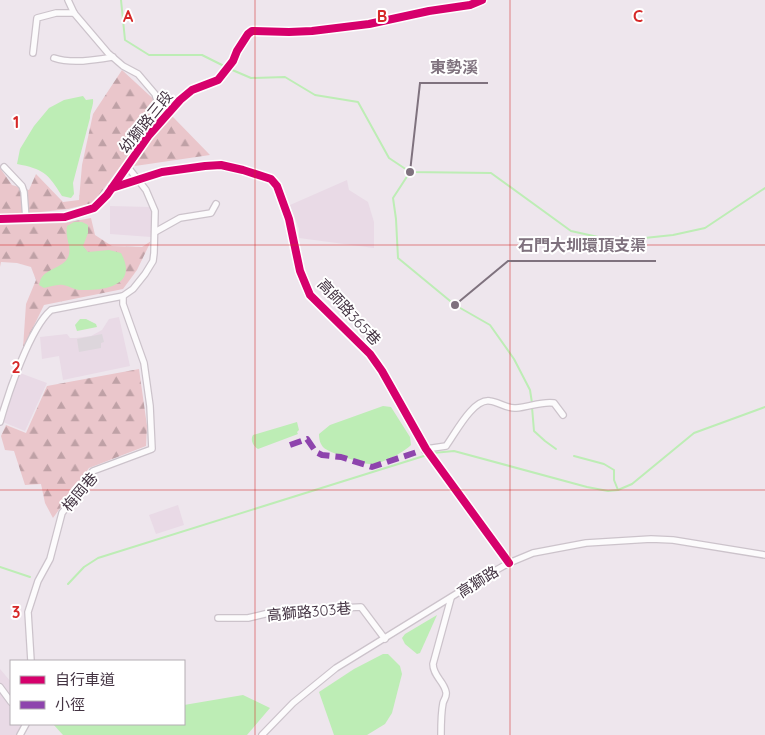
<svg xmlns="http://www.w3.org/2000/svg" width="765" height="735" viewBox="0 0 765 735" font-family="Quicksand,'Noto Sans TC',sans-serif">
  <defs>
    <pattern id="forest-firs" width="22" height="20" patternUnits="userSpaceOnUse" patternTransform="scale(1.25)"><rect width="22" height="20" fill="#eac6cb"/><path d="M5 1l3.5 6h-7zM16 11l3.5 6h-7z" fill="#bfa1a6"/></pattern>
  </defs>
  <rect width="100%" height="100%" fill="#eee6ed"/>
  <g fill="#e9dae6">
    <polygon points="347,180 349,190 368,202 374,222 374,248 299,238 299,229 290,205"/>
    <polygon points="110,206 150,207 152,216 151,237 110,234"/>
    <polygon points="119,317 130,366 63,380 59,356 42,359 40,337 67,334 70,338 76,338 91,336 102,330 109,319"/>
    <polygon points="20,373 47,383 25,431 3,422"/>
    <polygon points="178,505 184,525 156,534 149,515"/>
    <polygon points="0,669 11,682 11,724 29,724 22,735 0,735"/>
  </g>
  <g fill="url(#forest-firs)">
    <polygon points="122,70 174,118 210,155 135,166 126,159 93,203 68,209 23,214 0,214 0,168 12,185 29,190 36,174 63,202 79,200 82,165 93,114"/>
    <polygon points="91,218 95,235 112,246 142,247 151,241 137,270 123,289 44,305 23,348 26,304 36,280 31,267 17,263 1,262 0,267 0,225 64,223"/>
    <polygon points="139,369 147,426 146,446 89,468 53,518 45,503 41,484 25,485 14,451 5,450 1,436 6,425 26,433 47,386"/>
  </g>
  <polygon fill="#ddd6dc" points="102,334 104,342 101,343 101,348 79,352 77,339"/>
  <g fill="#bdedb5">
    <path d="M83 96 86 100 93 99C94 105 90 111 90 118L73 183 74 194 71 198 62 196C48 173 43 169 17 164L20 149 34 126 49 108 64 100Z"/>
    <path d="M74 222H82L88 225V233L83 246 88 252 109 250 121 253C139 286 104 291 79 290 73 289 69 286 63 285 57 284 50 287 44 288L39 285C40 282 40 279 42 277 48 268 67 267 69 254 71 245 65 238 67 226Z"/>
    <polygon points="80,319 86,319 96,324 97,327 77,331 75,325"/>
    <path d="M383 406 391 407 410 437 411 445C403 453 380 465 369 464 363 464 328 452 324 448 320 444 319 439 319 434L330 425Z"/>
    <path d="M297 422 299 430 297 432 298 434 258 449C253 446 250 440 253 435Z"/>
    <polygon points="437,615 420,653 417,654 405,644 402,638 405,634"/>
    <polygon points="383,654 388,654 400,666 402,674 392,713 385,724 367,735 334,735 319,692 354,669"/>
    <polygon points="243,695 270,708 247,735 63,735 53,724 184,724 184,705"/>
  </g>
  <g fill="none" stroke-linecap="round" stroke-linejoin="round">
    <g stroke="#bdedb5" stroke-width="2">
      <polyline points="121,0 125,40 149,55 202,55 226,67"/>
      <polyline points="230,69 251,78 285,77 315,95 358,102 389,158 410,172 491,173 571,231 616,241 673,235 705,228 765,188"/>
      <polyline points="410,172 393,198 396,219 398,258 455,305 490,325 514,359 530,390 532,403"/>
      <polyline points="532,407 534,431 545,441 556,449"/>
      <polyline points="433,453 454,451 587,487 608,491 618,490 632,484 694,433 765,407"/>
      <polyline points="574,456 604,464 614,470 614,480 618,490"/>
      <polyline points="0,567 30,577"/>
      <polyline points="68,584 84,567 98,558 427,455"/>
    </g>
    <g stroke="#ccc3cb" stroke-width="8">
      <g id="minor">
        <polyline points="68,0 74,13 108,53 123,66 138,74 155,94 163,119"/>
        <polyline points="33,53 37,18 56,13 74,13"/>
        <path d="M54 58C72 64 95 60 113 57"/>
        <polyline points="4,167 22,186 24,192 26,219"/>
        <polyline points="112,188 162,172 205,166 221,165 243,170 271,179 277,186 289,219 300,271 310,295 370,354 382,371 426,449 509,563"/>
        <polyline points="155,232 180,218 211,213 216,204"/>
        <path d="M0 422C8 394 30 328 51 310L123 296 133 289 145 274 153 261 154 253 155 211 146 190 127 166"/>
        <path d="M426 449 446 446C455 434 473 398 490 401 499 402 507 409 516 408 529 407 542 401 554 403L563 415"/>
        <polyline points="218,618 248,618 277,611 361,607 385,639"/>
        <polyline points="31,661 28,612 38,581 50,559 62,513 93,471 152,449 150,406 144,363 123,304 123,296"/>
        <polyline points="0,687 11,702"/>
        <polyline points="20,735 26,724"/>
        <polyline points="262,735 293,703 336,668 482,578 509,563 533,553 586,543 651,539 673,540 765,555"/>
        <path d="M441 735C441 725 441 713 443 703 444 699 447 697 446 692 444 681 433 676 433 664L451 598"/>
      </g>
    </g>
    <g stroke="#ccc3cb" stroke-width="9">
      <polyline id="tertiary" points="0,219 65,217 94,208 107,195 149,135 180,100 192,90 218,80 233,61 237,51 248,34 252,31 289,32 312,31 369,24 429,11 470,5 482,0"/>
    </g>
    <use href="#minor" stroke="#fcfbfc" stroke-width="5.5"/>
    <use href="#tertiary" stroke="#fcfbfc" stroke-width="7"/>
    <polyline stroke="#8e44ad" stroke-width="6" stroke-dasharray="12 6" stroke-linecap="butt" points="290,445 307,439 316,452 322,455 341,457 372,467 426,449"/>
    <g stroke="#fff" stroke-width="11">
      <g id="cycleway">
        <polyline points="112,188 162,172 205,166 221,165 243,170 271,179 277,186 289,219 300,271 310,295 370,354 382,371 426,449 509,563"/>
        <polyline points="0,219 65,217 94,208 107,195 149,135 180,100 192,90 218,80 233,61 237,51 248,34 252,31 289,32 312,31 369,24 429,11 470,5 482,0"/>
      </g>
    </g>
    <use href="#cycleway" stroke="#d6006c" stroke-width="8"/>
  </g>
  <path fill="none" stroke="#d62828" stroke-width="1" stroke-opacity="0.55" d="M255 0V735M510 0V735M0 245H765M0 490H765"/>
  <g text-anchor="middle" stroke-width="4" stroke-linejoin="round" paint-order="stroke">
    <g font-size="15" fill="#433342" stroke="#fff">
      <text transform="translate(146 122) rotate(-51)" y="5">幼獅路三段</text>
      <text transform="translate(349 312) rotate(47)" y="5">高師路365巷</text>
      <text transform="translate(80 492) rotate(-50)" y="5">梅岡巷</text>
      <text transform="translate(478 582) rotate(-32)" y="5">高獅路</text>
      <text transform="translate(309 612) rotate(-5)" y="5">高獅路303巷</text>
    </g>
  </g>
  <g font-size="16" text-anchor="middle" font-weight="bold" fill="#d62828" stroke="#fff" stroke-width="4" stroke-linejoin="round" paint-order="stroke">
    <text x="128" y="22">A</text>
    <text x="382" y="22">B</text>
    <text x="638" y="22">C</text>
    <text x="16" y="128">1</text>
    <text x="16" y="373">2</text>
    <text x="16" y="618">3</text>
  </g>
  <path fill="none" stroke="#7f727e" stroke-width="2" d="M410 172L420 83H488M455 305L508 261H656"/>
  <g fill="#7f727e" stroke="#fff" stroke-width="2">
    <circle cx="410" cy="172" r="5"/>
    <circle cx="455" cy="305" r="5"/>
  </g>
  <g font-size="16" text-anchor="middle" font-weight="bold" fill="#7f727e" stroke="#fff" stroke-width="4" stroke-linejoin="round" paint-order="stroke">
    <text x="454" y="73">東勢溪</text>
    <text x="582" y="251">石門大圳環頂支渠</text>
  </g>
  <rect x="10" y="660" width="175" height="65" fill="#ffffff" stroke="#b4adb3"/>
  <rect x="20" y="676" width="25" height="8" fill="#d6006c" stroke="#b4adb3"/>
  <text x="55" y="685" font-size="15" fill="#433342">自行車道</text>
  <rect x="20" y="701" width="25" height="8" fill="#8e44ad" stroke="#b4adb3"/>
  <text x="55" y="710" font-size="15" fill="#433342">小徑</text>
</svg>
